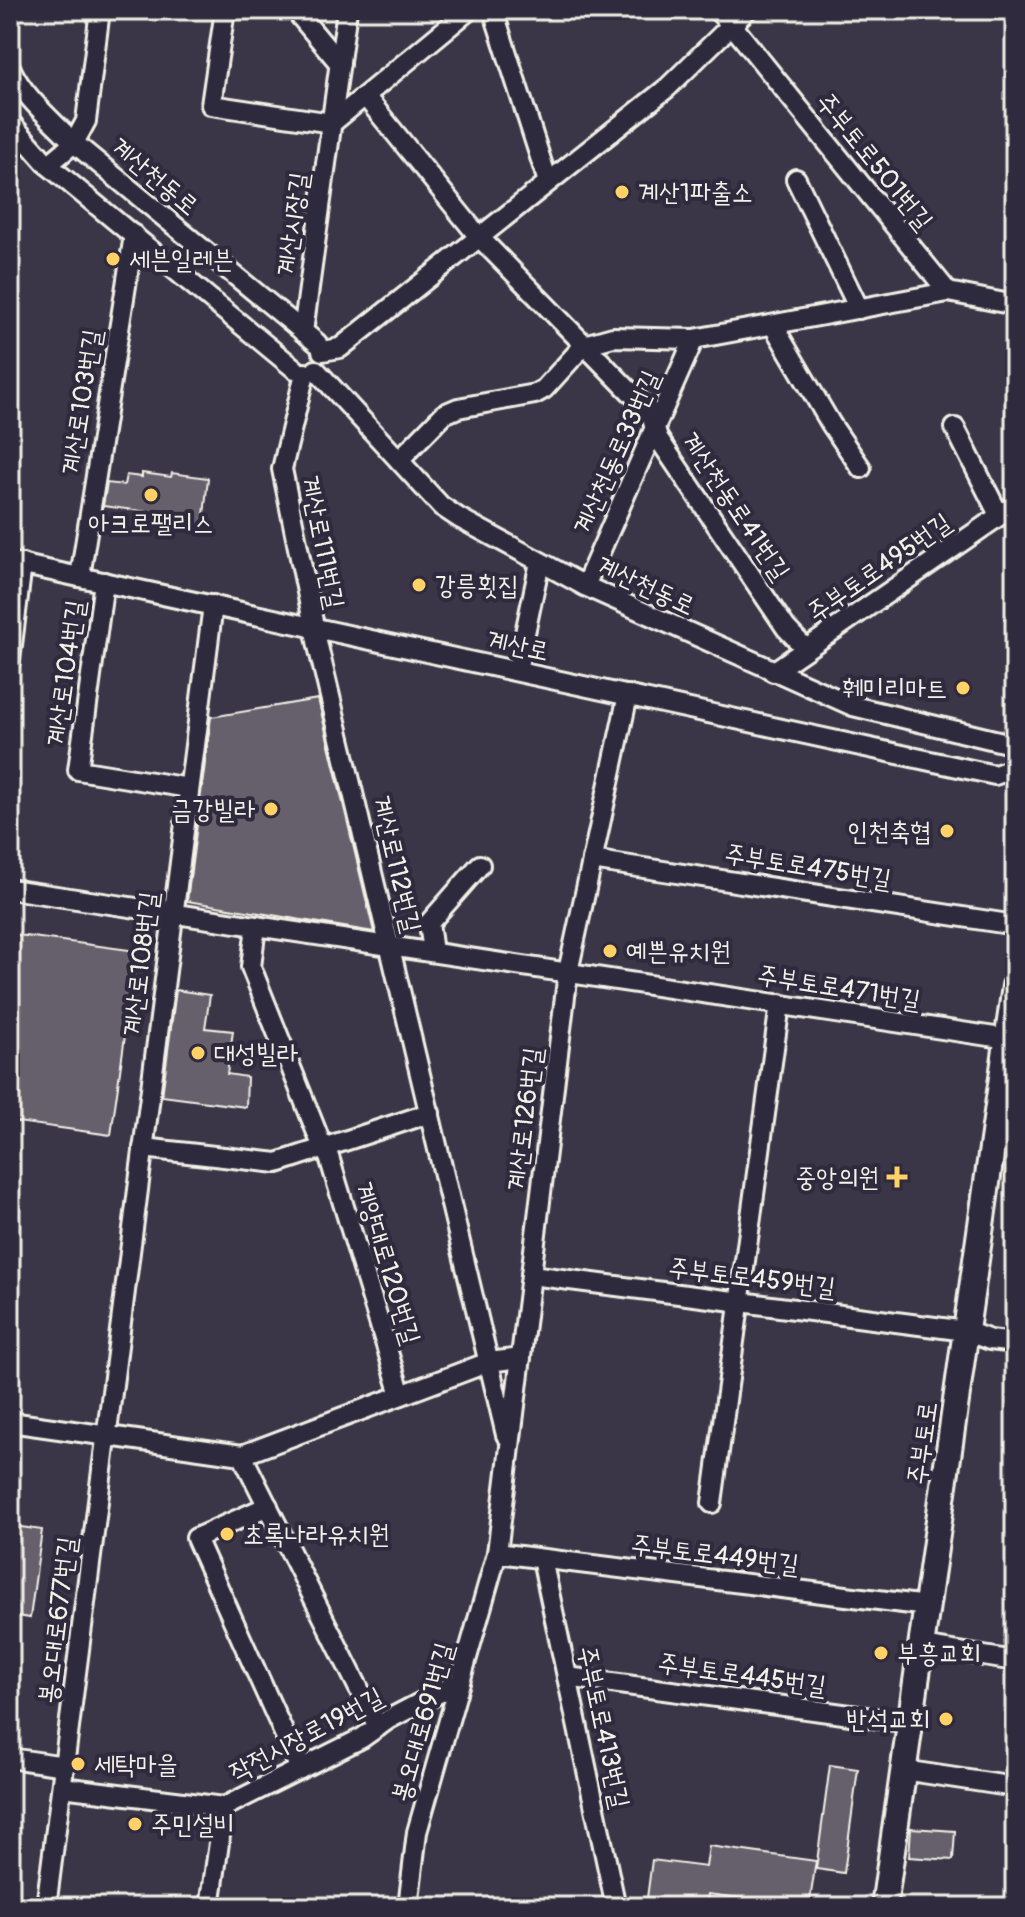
<svg xmlns="http://www.w3.org/2000/svg" width="1025" height="1917" viewBox="0 0 1025 1917" font-family="Pangolin,'Poor Story',sans-serif">
  <rect width="100%" height="100%" fill="#3b3647"/>
  <filter id="ink" filterUnits="userSpaceOnUse"><feTurbulence type="fractalNoise" baseFrequency=".0125" numOctaves="2"/><feDisplacementMap in="SourceGraphic" scale="16" xChannelSelector="R" yChannelSelector="G"/><feConvolveMatrix kernelMatrix="1 2 1 2 8 2 1 2 1" color-interpolation-filters="sRGB"/></filter>
  <g filter="url(#ink)">
    <g fill="#65616c" stroke="#f4f1e8" stroke-width="2">
      <polygon points="142,473 171,477 172,473 208,478 203,525 171,522 172,515 103,506 107,483 124,485 126,475 142,477"/>
      <polygon points="318,699 374,932 187,901 211,717"/>
      <polygon points="10,934 137,951 111,1135 10,1121"/>
      <polygon points="176,990 210,995 205,1028 233,1031 227,1074 247,1077 246,1107 162,1096"/>
      <polygon points="14,1526 42,1530 30,1618 10,1615 10,1549"/>
      <polygon points="830,1765 858,1769 844,1873 816,1869"/>
      <polygon points="911,1828 955,1831 953,1860 909,1857"/>
      <polygon points="709,1846 816,1861 809,1907 708,1894 706,1906 647,1898 652,1860 706,1867"/>
    </g>
    <g fill="none" stroke-linecap="round" stroke-linejoin="round">
      <g stroke="#f4f1e8" stroke-width="24">
        <g id="minor">
          <polyline points="225,10 211,105 332,123 469,10"/>
          <polyline points="295,10 340,64"/>
          <polyline points="493,10 548,182"/>
          <polyline points="717,10 732,25 948,292 1015,305"/>
          <path d="M10 67C23 97 52 120 74 143L317 343"/>
          <polyline points="365,96 479,237 650,412 658,438 786,628 806,649"/>
          <polyline points="10,122 48,165 295,369"/>
          <polyline points="48,165 74,143 86,121 100,10"/>
          <polyline points="796,179 859,309"/>
          <polyline points="773,325 831,424 861,468"/>
          <polyline points="303,332 347,10"/>
          <polyline points="322,351 340,348 667,88 747,10"/>
          <polyline points="316,370 441,506 459,518 585,586 853,706 1015,745"/>
          <polyline points="305,373 282,469 318,646 506,1435"/>
          <polyline points="955,428 999,515"/>
          <polyline points="399,460 444,414 458,408 535,394 544,389 584,345 613,337 694,339 948,292"/>
          <polyline points="10,562 995,775 1015,768"/>
          <polyline points="80,577 134,235"/>
          <polyline points="104,582 78,770 189,788"/>
          <polyline points="585,586 694,339"/>
          <polyline points="10,661 22,564"/>
          <polyline points="517,671 540,562"/>
          <polyline points="773,672 1015,505"/>
          <polyline points="592,860 1015,925"/>
          <polyline points="10,889 1015,1040"/>
          <polyline points="256,926 251,967 323,1148 329,1157 401,1395"/>
          <polyline points="433,952 429,923 480,865"/>
          <polyline points="143,1148 277,1163 430,1113"/>
          <polyline points="531,1275 966,1331 990,1340 1015,1343"/>
          <polyline points="10,1422 242,1455 489,1362 521,1358"/>
          <polyline points="242,1455 378,1727"/>
          <polyline points="712,1503 780,1004"/>
          <polyline points="268,1506 196,1538 300,1769"/>
          <polyline points="497,1553 927,1606"/>
          <polyline points="542,1559 616,1907"/>
          <polyline points="921,1646 1015,1661"/>
          <polyline points="567,1677 910,1723"/>
          <polyline points="10,1758 65,1766"/>
          <polyline points="903,1770 1015,1787"/>
          <polyline points="62,1787 224,1807"/>
          <polyline points="46,1907 213,605"/>
          <polyline points="210,1907 224,1807 362,1738 389,1719 460,1682"/>
          <polyline points="408,1907 417,1832 497,1553 568,972 628,695"/>
        </g>
      </g>
      <g stroke="#f4f1e8" stroke-width="30">
        <polyline id="major" points="884,1907 1015,986"/>
      </g>
      <use href="#minor" stroke="#2f2a3d" stroke-width="18"/>
      <use href="#major" stroke="#2f2a3d" stroke-width="24"/>
    </g>
  </g>
  <g fill="#ffd166" stroke="#2f2a3d" stroke-width="3">
    <circle cx="622" cy="192" r="8"/>
    <circle cx="113" cy="259" r="8"/>
    <circle cx="151" cy="495" r="8"/>
    <circle cx="419" cy="585" r="8"/>
    <circle cx="963" cy="688" r="8"/>
    <circle cx="271" cy="809" r="8"/>
    <circle cx="947" cy="831" r="8"/>
    <circle cx="610" cy="951" r="8"/>
    <circle cx="198" cy="1053" r="8"/>
    <path d="M893 1165h8v8h8v8h-8v8h-8v-8h-8v-8h8z"/>
    <circle cx="227" cy="1534" r="8"/>
    <circle cx="881" cy="1653" r="8"/>
    <circle cx="946" cy="1719" r="8"/>
    <circle cx="78" cy="1764" r="8"/>
    <circle cx="135" cy="1824" r="8"/>
  </g>
  <g text-anchor="middle" stroke-width="8" stroke-linejoin="round" paint-order="stroke">
    <g font-size="26" fill="#f4f1e8" stroke="#2f2a3d">
      <text transform="translate(875 161) rotate(51)" y="9">주부토로501번길</text>
      <text transform="translate(155 176) rotate(40)" y="9">계산천동로</text>
      <text transform="translate(292 224) rotate(-82)" y="9">계산시장길</text>
      <text transform="translate(81 402) rotate(-81)" y="9">계산로103번길</text>
      <text transform="translate(616 452) rotate(-66)" y="9">계산천동로33번길</text>
      <text transform="translate(736 506) rotate(56)" y="9">계산천동로41번길</text>
      <text transform="translate(323 542) rotate(79)" y="9">계산로111번길</text>
      <text transform="translate(879 567) rotate(-35)" y="9">주부토로495번길</text>
      <text transform="translate(646 585) rotate(25)" y="9">계산천동로</text>
      <text transform="translate(518 645) rotate(12)" y="9">계산로</text>
      <text transform="translate(65 673) rotate(-82)" y="9">계산로104번길</text>
      <text transform="translate(397 864) rotate(77)" y="9">계산로112번길</text>
      <text transform="translate(808 866) rotate(9)" y="9">주부토로475번길</text>
      <text transform="translate(140 964) rotate(-83)" y="9">계산로108번길</text>
      <text transform="translate(839 987) rotate(9)" y="9">주부토로471번길</text>
      <text transform="translate(524 1119) rotate(-83)" y="9">계산로126번길</text>
      <text transform="translate(388 1263) rotate(73)" y="9">계양대로120번길</text>
      <text transform="translate(752 1277) rotate(7)" y="9">주부토로459번길</text>
      <text transform="translate(922 1443) rotate(-82)" y="9">주부토로</text>
      <text transform="translate(715 1554) rotate(7)" y="9">주부토로449번길</text>
      <text transform="translate(57 1620) rotate(-83)" y="9">봉오대로677번길</text>
      <text transform="translate(742 1674) rotate(8)" y="9">주부토로445번길</text>
      <text transform="translate(422 1722) rotate(-74)" y="9">봉오대로691번길</text>
      <text transform="translate(604 1727) rotate(78)" y="9">주부토로413번길</text>
      <text transform="translate(306 1734) rotate(-28)" y="9">작전시장로19번길</text>
    </g>
    <g font-size="26" fill="#f4f1e8" stroke="#2f2a3d" text-anchor="start">
      <text x="638" y="201">계산1파출소</text>
      <text x="129" y="268">세븐일레븐</text>
      <text x="151" y="532" text-anchor="middle">아크로팰리스</text>
      <text x="435" y="594">강릉횟집</text>
      <text x="947" y="697" text-anchor="end">훼미리마트</text>
      <text x="255" y="818" text-anchor="end">금강빌라</text>
      <text x="931" y="840" text-anchor="end">인천축협</text>
      <text x="626" y="960">예쁜유치원</text>
      <text x="214" y="1062">대성빌라</text>
      <text x="879" y="1186" text-anchor="end">중앙의원</text>
      <text x="243" y="1543">초록나라유치원</text>
      <text x="897" y="1662">부흥교회</text>
      <text x="930" y="1728" text-anchor="end">반석교회</text>
      <text x="94" y="1773">세탁마을</text>
      <text x="151" y="1833">주민설비</text>
    </g>
  </g>
  <rect width="1025" height="1917" fill="none" stroke="#2f2a3d" stroke-width="40"/>
  <rect x="20" y="20" width="985" height="1877" fill="none" stroke="#f4f1e8" stroke-width="3" filter="url(#ink)"/>
</svg>
